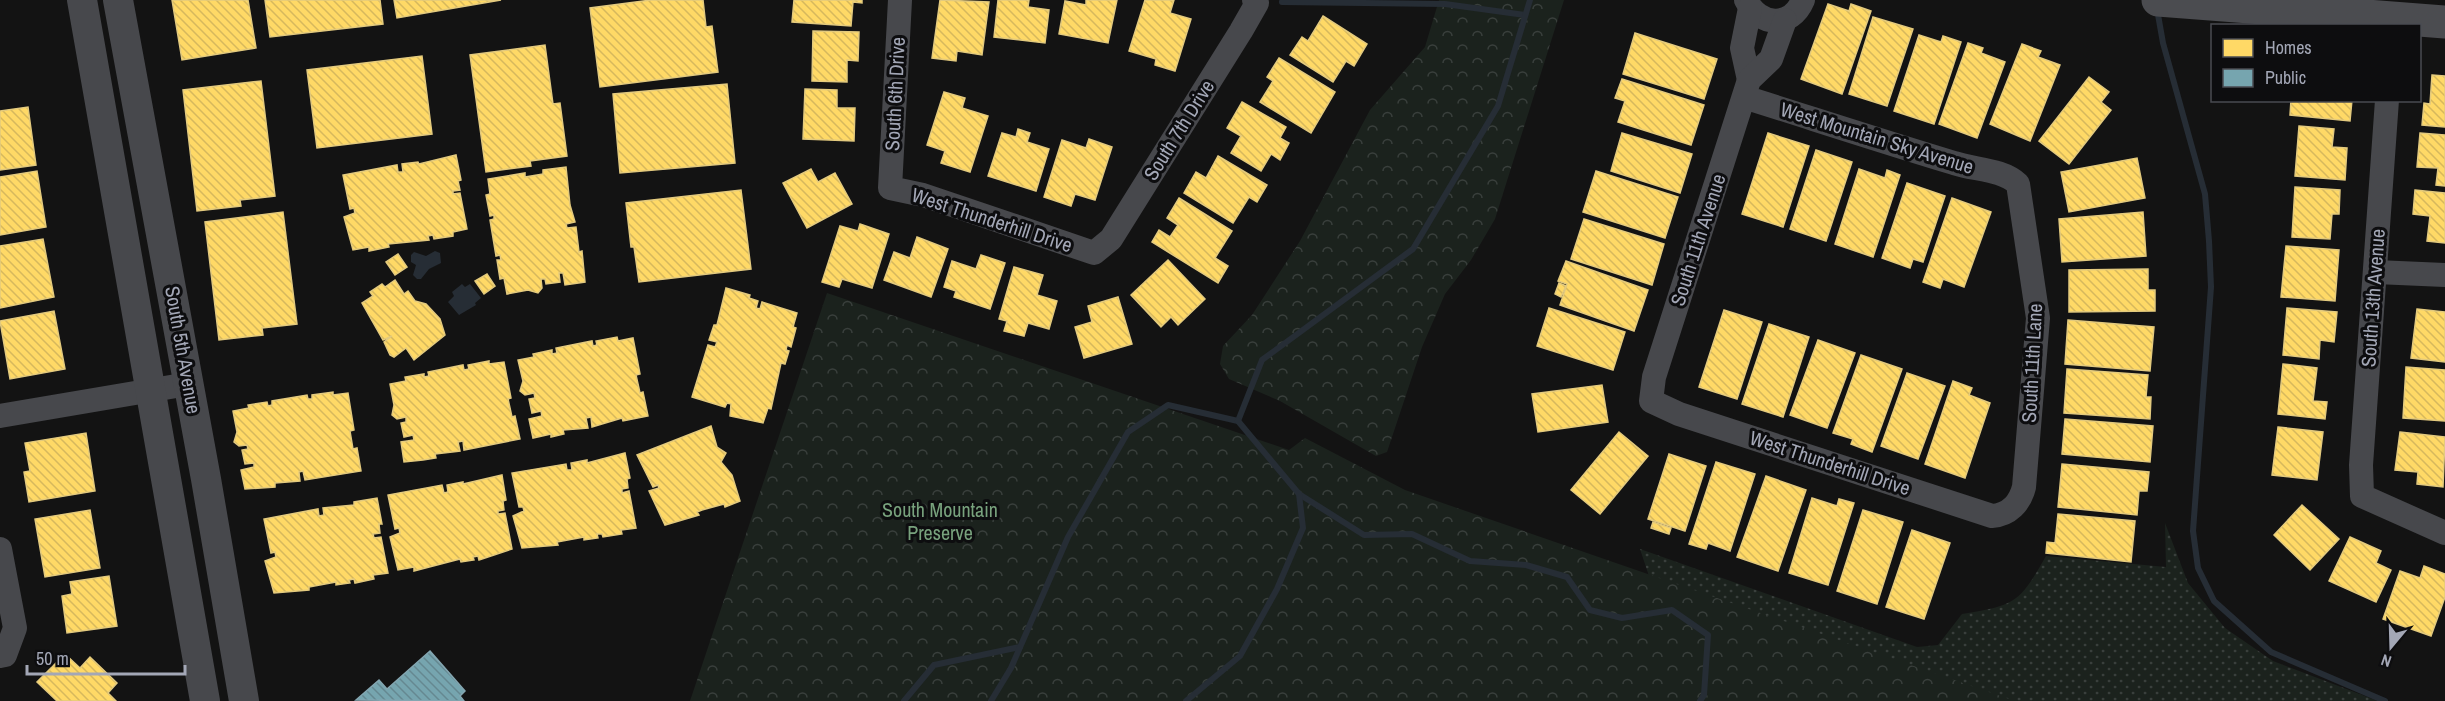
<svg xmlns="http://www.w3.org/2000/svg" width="2445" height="701" viewBox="0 0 2445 701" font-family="'Archivo Narrow',sans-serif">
  <defs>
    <pattern id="grass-dots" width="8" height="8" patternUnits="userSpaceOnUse" patternTransform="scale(1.5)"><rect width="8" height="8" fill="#1b221d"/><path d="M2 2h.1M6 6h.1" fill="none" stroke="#393f3c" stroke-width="1.8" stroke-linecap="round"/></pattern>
    <pattern id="forest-crowns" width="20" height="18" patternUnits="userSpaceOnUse" patternTransform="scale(1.5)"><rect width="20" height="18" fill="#1b221d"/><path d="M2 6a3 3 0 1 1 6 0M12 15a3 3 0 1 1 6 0" fill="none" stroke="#393f3c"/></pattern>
    <pattern id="homes-back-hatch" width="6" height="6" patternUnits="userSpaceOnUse" patternTransform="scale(1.5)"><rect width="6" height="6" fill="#ffd966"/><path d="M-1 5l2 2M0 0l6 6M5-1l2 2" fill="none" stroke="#d6b85d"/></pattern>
    <pattern id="public-back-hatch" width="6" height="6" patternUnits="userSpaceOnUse" patternTransform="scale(1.5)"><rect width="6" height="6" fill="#76a5af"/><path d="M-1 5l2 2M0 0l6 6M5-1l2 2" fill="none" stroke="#658891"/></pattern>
  </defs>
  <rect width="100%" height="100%" fill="#131313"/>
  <path fill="url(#grass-dots)" d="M2165 523 2188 583 2225 628 2273 661 2378 701H1265L1651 582 1640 549 1917 647 1938 645 1962 614C2015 605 2019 604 2046 556L2166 567Z"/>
  <g fill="url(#forest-crowns)">
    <polygon points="1439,0 1564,0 1495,219 1471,260 1445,294 1422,347 1387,452 1376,456 1280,401 1229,379 1220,364 1223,346 1252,315 1300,241 1370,110 1425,47"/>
    <polygon points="827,293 1289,450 1305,438 1405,490 2015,701 690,701"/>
  </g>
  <g fill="#262d35">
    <polygon points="435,251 440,253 441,263 429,269 421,279 417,279 413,275 416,265 411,262 411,255 414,252 426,256"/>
    <polygon points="462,284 465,287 470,284 481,298 475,303 476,305 459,315 448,302 454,296 452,292"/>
  </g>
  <g fill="url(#homes-back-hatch)" stroke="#e3ca7e" stroke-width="1.5">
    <polygon points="172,0 248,0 256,48 182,60"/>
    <polygon points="265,0 380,0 383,24 270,37"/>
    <polygon points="394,0 501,0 397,18"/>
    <polygon points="651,0 703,0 706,27 712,26 718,72 600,87 590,8"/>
    <polygon points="794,0 862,0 862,3 853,2 851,26 792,22"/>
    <polygon points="940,0 989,2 982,55 957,51 956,61 932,58"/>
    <polygon points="998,0 1029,0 1028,7 1049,10 1045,43 994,37"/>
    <polygon points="1086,0 1117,0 1108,43 1059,34 1065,1 1086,5"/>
    <polygon points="1145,0 1174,0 1170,13 1191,19 1175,71 1155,65 1156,59 1129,51"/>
    <polygon points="1828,4 1849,11 1851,4 1871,11 1842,94 1801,79"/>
    <polygon points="1323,16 1367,44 1354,66 1346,61 1333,82 1290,55 1302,37 1308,41"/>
    <polygon points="1873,17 1913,29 1887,106 1849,94"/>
    <polygon points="813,31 859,32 858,61 847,60 847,82 812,81"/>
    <polygon points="1635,33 1717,59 1704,99 1623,74"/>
    <polygon points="1919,35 1941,42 1943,36 1961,42 1934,124 1894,111"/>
    <polygon points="1968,43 1983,48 1981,53 2005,62 1977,138 1939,124"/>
    <polygon points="2022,44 2041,51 2038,57 2060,65 2030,141 1990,124"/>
    <polygon points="545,45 553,104 560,103 567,156 530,161 531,166 486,172 470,55"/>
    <polygon points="422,56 432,134 317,148 307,70"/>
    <polygon points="1279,58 1335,92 1311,133 1260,102 1273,81 1267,77"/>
    <polygon points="2432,75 2445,76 2445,127 2422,125 2424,103 2430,104"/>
    <polygon points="2089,77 2109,92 2101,102 2111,110 2069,164 2039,141"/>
    <polygon points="1622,79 1704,105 1691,145 1618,122 1625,101 1615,98"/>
    <polygon points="261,81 275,196 240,200 241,206 197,211 183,90"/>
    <polygon points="727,84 735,163 620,173 613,94"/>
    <polygon points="805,89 837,90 837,108 855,108 854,141 803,139"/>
    <polygon points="944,92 965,98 962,108 988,116 970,172 941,163 945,151 927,145"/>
    <polygon points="2291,100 2352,100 2350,121 2290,115"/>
    <polygon points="1242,102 1286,127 1280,138 1289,143 1280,160 1271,154 1261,171 1231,153 1241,136 1227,128"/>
    <polygon points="28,107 36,165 0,170 0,111"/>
    <polygon points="2299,126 2334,129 2332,147 2347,148 2345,180 2295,176"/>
    <polygon points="1018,129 1030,133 1027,142 1049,149 1036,191 988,176 1002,133 1016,137"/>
    <polygon points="1622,133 1692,154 1680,193 1611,171"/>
    <polygon points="1768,133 1809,146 1783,227 1742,214"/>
    <polygon points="2420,133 2445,135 2445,186 2436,185 2438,168 2417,167"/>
    <polygon points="1089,139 1112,147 1095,200 1075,194 1071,206 1044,197 1062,140 1086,148"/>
    <polygon points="1816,150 1852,162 1826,241 1790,229"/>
    <polygon points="456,155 461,180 458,181 460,190 453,191 453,194 460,193 467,229 453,232 453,236 434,239 433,235 428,236 429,240 388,244 389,247 369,251 369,247 353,250 344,217 355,213 354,208 350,209 343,175 397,165 398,172 403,172 402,164 418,162 419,164"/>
    <polygon points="1218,156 1267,185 1257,202 1249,197 1233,223 1184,193 1196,172 1206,178"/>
    <polygon points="2137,158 2145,198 2069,212 2061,172"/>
    <polygon points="566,167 570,205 575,222 566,224 567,228 576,227 579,252 582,251 585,282 565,285 563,273 559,273 560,282 546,284 545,279 541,279 542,288 538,293 528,290 507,294 504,278 500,279 497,260 501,260 500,255 496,256 490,220 494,219 494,215 490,216 486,195 490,194 488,179 525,173 525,177 543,174 543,170"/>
    <polygon points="811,169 818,182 835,173 852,204 807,228 783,183"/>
    <polygon points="1859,169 1885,178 1887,170 1900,175 1873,257 1835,244"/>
    <polygon points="37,171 46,227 0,235 0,177"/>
    <polygon points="1596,171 1678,197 1665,238 1583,212"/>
    <polygon points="1907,183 1945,196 1923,262 1913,259 1910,268 1882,258"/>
    <polygon points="2295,187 2340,190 2339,214 2332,214 2330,239 2292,237"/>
    <polygon points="741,190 751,269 639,282 634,247 631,247 626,203"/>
    <polygon points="2415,190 2445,193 2445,243 2427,241 2430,216 2413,214"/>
    <polygon points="1179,198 1232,231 1215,258 1228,266 1218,283 1152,242 1159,230 1170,237 1178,225 1167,218"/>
    <polygon points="1952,198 1991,212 1964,287 1943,279 1940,288 1923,282"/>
    <polygon points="283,212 297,324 262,328 263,335 219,340 205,222"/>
    <polygon points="2143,212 2146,256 2062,262 2059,219"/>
    <polygon points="1584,219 1664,244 1652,285 1571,259"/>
    <polygon points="860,224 889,234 872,288 842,279 839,287 822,282 840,226 858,231"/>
    <polygon points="917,237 948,249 931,297 884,280 894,252 910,258"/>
    <polygon points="43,239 54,297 0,308 0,246"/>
    <polygon points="2286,246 2339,250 2335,301 2281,297"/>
    <polygon points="398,254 407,267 395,275 386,262"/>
    <polygon points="981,255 1005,263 990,309 954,297 956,291 944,287 952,261 976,269"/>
    <polygon points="1168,260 1205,299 1178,325 1171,317 1161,327 1131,295"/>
    <polygon points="1566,261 1648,290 1634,331 1560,305 1567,284 1558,281"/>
    <polygon points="1014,267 1043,275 1037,295 1057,301 1049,329 1028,323 1024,336 1004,331 1007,321 999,319"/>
    <polygon points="2148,269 2148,290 2155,290 2155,311 2069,312 2069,270"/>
    <polygon points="487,274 495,286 484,294 475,281"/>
    <polygon points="395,280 404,294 408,291 415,301 426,304 440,319 445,335 414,360 406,348 394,357 390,355 384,342 392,336 383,340 362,303 373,296 370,292 382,284 385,287"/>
    <polygon points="1559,283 1566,286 1561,297 1555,294"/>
    <polygon points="726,288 750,295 749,298 758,301 756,308 760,309 762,302 797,313 793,327 796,328 791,347 787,345 786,350 789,351 785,364 781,363 771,409 768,408 763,423 730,416 731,404 727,403 725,407 692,397 708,345 715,347 717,342 709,340 714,325 717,325"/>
    <polygon points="1118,297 1132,344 1084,358 1075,327 1092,322 1088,306"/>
    <polygon points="1549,308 1625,332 1613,370 1537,346"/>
    <polygon points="2287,308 2337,312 2334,342 2320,340 2319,359 2283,355"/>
    <polygon points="2417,309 2445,312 2445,362 2411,358"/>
    <polygon points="1724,310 1762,322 1737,399 1699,387"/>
    <polygon points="54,311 65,369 10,379 0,321"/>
    <polygon points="2068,320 2154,327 2150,371 2065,364"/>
    <polygon points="1769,324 1809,337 1783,417 1742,404"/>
    <polygon points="617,337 618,341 633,338 640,374 636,375 640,393 643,392 648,416 623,421 622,418 592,427 591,417 586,418 588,428 563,430 564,434 551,437 551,434 533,438 529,419 542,416 541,411 532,413 529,399 535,398 534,393 525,395 520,391 523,381 518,360 534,357 533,354 552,350 552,354 557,353 556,348 592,341 593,346 597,345 596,341"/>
    <polygon points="1818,340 1855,353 1827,428 1790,415"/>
    <polygon points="1861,355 1902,369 1872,452 1851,444 1853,439 1833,433"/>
    <polygon points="489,361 489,364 504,362 511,398 508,399 512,417 515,416 520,439 464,450 463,441 458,442 460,451 435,454 436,458 423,460 404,462 401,442 414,440 413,435 404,437 401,423 406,422 406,417 397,419 392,415 394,405 390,384 406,381 405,377 424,374 424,377 429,376 428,372 463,365 464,370 469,369 468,365"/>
    <polygon points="2283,364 2317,368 2313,401 2327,402 2325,419 2278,414"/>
    <polygon points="2406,367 2445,370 2445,421 2403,418"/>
    <polygon points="2067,369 2148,375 2146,397 2151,397 2150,419 2064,413"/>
    <polygon points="1907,373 1945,386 1918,459 1881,446"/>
    <polygon points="1953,381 1972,388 1969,395 1990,403 1965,478 1925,464"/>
    <polygon points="1602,385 1608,422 1538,432 1532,394"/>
    <polygon points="333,392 333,395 348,393 354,430 350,431 353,449 357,448 361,471 305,480 303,471 299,472 300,481 275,483 275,487 245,489 241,470 254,467 254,463 245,464 242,450 248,449 247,445 239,446 234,442 237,432 233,411 249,408 248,405 267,402 268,406 272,405 272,401 307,395 308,399 312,399 312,395"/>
    <polygon points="2065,419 2153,426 2150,462 2062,454"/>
    <polygon points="711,426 717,447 726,453 721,462 732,475 740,501 725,507 724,504 702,510 697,512 699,515 665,525 649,491 659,488 658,485 653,487 637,455"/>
    <polygon points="2278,427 2323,432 2317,480 2272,475"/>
    <polygon points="1619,432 1648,456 1600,514 1571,490"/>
    <polygon points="2400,432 2445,437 2443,487 2417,484 2418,472 2395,470"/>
    <polygon points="86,433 95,491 29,502 24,472 30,471 25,443"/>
    <polygon points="625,453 630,478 627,479 628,488 622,489 622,493 629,491 636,528 621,530 622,534 603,537 602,534 597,534 598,538 584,540 584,537 557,542 558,545 522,548 513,516 524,511 523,507 519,507 512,473 566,464 567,470 572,470 571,463 587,460 587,463"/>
    <polygon points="1669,454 1706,466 1685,531 1648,519"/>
    <polygon points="1716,462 1755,474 1730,551 1708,543 1706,549 1689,544"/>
    <polygon points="2062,464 2149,472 2147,491 2139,491 2137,515 2058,507"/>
    <polygon points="502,475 506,500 503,501 504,510 498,511 498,514 505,513 512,549 479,560 478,556 473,557 474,560 461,562 460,559 414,571 414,567 398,570 390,537 400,533 399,528 395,529 388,495 442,485 444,493 448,492 447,485 463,482 463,484"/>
    <polygon points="1766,476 1806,490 1778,571 1737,557"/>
    <polygon points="377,498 382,524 379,524 380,533 373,534 374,538 381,537 388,573 373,575 374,579 355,583 354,579 349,580 350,583 336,585 336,582 309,587 309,590 274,593 265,561 276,557 275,552 271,553 264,519 318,509 319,516 324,515 323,508 354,505 354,502"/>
    <polygon points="1812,498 1837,506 1839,499 1854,503 1828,585 1789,573"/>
    <polygon points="2302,505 2339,539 2310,570 2274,535"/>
    <polygon points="90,510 100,568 45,577 35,519"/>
    <polygon points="1863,510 1903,522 1877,604 1837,591"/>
    <polygon points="2058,514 2135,521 2131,562 2046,553 2047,542 2055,543"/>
    <polygon points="1653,522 1671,528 1669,534 1651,528"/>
    <polygon points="1912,530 1950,543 1924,619 1886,607"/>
    <polygon points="2350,537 2381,551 2376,563 2391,570 2376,602 2329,581"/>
    <polygon points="2424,566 2445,574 2445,597 2431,636 2383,619 2400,571 2420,578"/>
    <polygon points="109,576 117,626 67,633 62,596 72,594 70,582"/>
    <polygon points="65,654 80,668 90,657 117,683 108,693 116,701 57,701 37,682"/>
  </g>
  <polygon fill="url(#public-back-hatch)" stroke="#84a6b1" stroke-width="1.5" points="430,651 465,691 460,696 464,701 356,700 379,680 387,689"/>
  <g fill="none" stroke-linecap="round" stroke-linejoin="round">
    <g stroke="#262d35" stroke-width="6">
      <polyline points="1282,2 1445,4 1525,15"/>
      <polyline points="2157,9 2163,43 2205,194 2209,241 2211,287 2193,531 2198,568 2214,601 2271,652 2385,701"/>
      <polyline points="1299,494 1364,535 1412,534 1470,561 1526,565 1567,577 1590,610 1622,618 1672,610 1708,635 1704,695 1700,701"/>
      <polyline points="904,701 934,665 1020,647"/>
      <polyline points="991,701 1011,668 1068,537 1128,432 1168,405 1238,421 1262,360 1413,249 1498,106 1530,0"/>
      <polyline points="1186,701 1240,656 1277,589 1303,528 1299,494 1238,421"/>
    </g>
    <g stroke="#47484c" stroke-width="24">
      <polyline points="900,0 890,188 923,195 1094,253 1111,239 1241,31 1257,3 1254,0"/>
      <path d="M1746 0C1759 26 1791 29 1803 0"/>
      <polyline points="1749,80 1742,48 1750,8"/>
      <path d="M1744 97C1814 119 1884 142 1954 163 1975 170 2002 169 2018 184L2038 318 2024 487C2020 503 2009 515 1992 516L1679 414 1651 401 1654 377 1749 80 1771 59 1785 20"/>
      <polyline points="2387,100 2361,465 2362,496 2445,533"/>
      <polyline points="2376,272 2445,275"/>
      <polyline points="0,416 188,384"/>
      <polyline points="0,549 15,628 5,655 0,656"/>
    </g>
    <g stroke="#47484c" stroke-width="30">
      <polyline points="82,0 205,701"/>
      <polyline points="118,0 206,479 244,701"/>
    </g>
    <polyline stroke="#4b4c50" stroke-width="33" points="2158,0 2445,22"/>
  </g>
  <g text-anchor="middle" stroke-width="6" stroke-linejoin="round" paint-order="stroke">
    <g font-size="20" fill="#a3a7b6" stroke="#0d0d0f">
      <text transform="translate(895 94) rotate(-87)" y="7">South 6th Drive</text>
      <text transform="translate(1179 130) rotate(-58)" y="7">South 7th Drive</text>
      <text transform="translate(1877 138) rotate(17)" y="7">West Mountain Sky Avenue</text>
      <text transform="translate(992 220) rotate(18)" y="7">West Thunderhill Drive</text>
      <text transform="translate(1698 240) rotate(-72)" y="7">South 11th Avenue</text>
      <text transform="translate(2373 298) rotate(-86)" y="7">South 13th Avenue</text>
      <text transform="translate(183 350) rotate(80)" y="7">South 5th Avenue</text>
      <text transform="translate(2032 363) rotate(-87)" y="7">South 11th Lane</text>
      <text transform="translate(1830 463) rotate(18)" y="7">West Thunderhill Drive</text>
    </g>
    <g font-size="20" fill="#78a27d" stroke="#0d0d0f">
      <text x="940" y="517">South Mountain<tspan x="940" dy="23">Preserve</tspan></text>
    </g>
  </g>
  <rect x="2211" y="24" width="210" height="78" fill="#0d0d0f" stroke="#494b52" stroke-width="1.5"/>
  <rect x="2223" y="39" width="30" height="18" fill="#ffd966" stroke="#494b52" stroke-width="1.5"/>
  <text x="2265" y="54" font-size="18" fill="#a3a7b6">Homes</text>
  <rect x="2223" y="69" width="30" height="18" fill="#76a5af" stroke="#494b52" stroke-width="1.5"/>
  <text x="2265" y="84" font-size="18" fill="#a3a7b6">Public</text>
  <g transform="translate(2391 647) rotate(199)" stroke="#0d0d0f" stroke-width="4.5" paint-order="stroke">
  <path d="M0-4.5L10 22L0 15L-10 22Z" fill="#a3a7b6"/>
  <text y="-9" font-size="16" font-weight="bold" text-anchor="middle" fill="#a3a7b6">N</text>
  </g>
  <path d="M27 665v9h158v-9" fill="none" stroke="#a3a7b6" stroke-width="3"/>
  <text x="36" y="665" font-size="18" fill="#a3a7b6" stroke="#0d0d0f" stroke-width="4.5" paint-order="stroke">50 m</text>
</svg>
